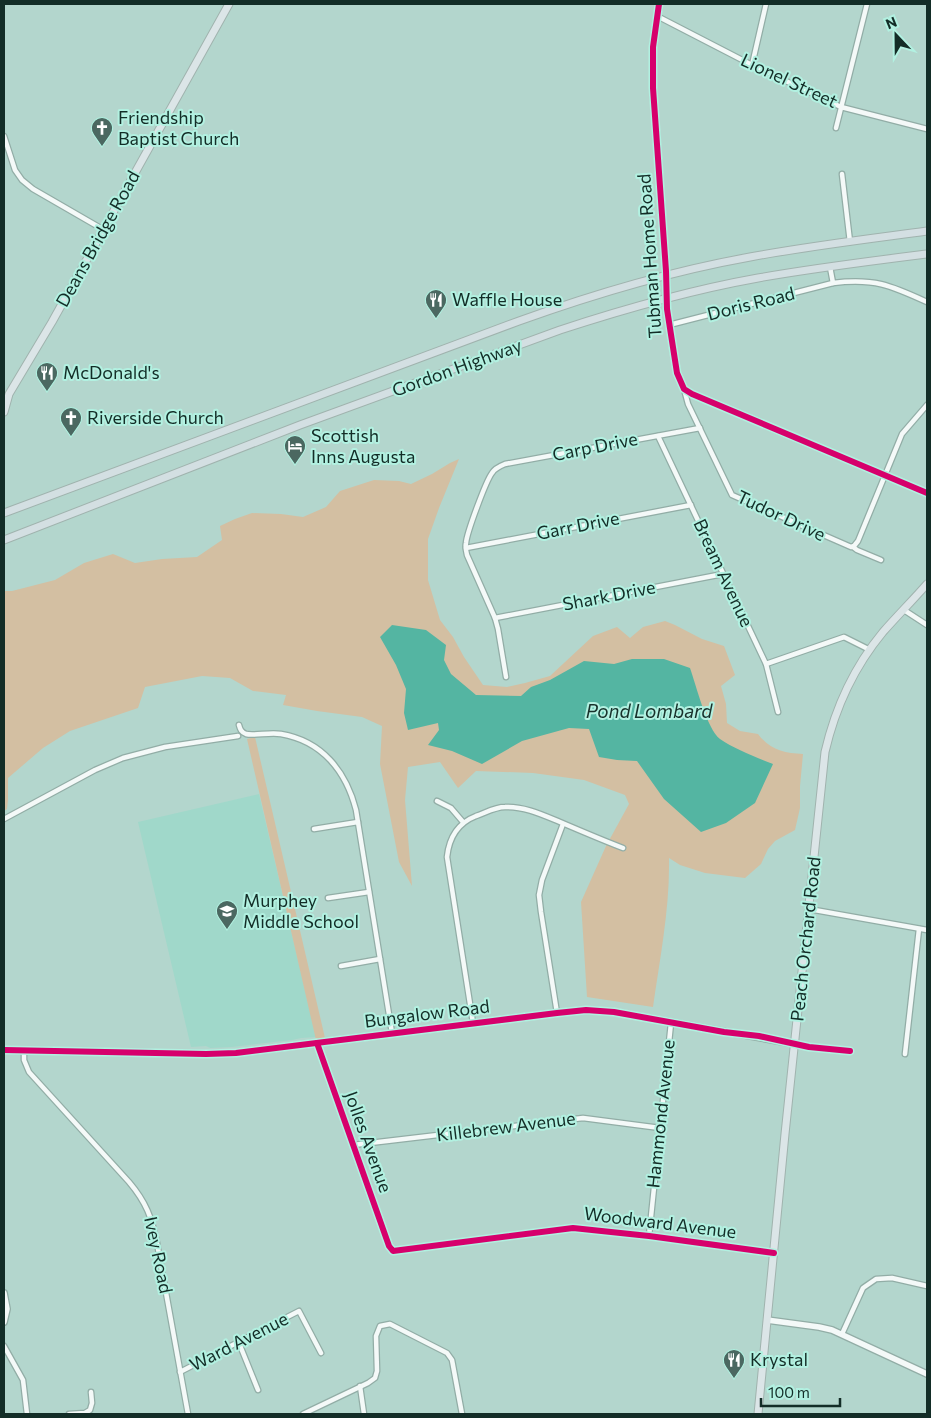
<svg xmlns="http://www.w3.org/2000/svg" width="931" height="1418" viewBox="0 0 931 1418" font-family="Commissioner,sans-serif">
  <rect width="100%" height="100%" fill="#b3d6cd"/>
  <polygon fill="#a0d8ca" points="259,794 316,1037 301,1038 292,1040 231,1047 210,1048 206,1046 191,1047 138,822"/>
  <g fill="#d3bfa2">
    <path d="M459 459 439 508 428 539V580L440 620 453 637 464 657 483 685 507 687 525 683 550 676 593 636 617 627 630 638 643 627 665 621 675 625 702 639 724 646 735 675 721 686 726 704 727 723 740 731 758 734C770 750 784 753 803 754L800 786V808L795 830 775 841 768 849 761 864 745 878 705 873 680 865 669 858C670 907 660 958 653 1007L587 997 581 902 606 846 629 804 625 795 584 780 533 773 476 771 458 788 440 762 408 767 405 800 412 886 399 862 380 764 382 726 362 717 317 711 283 705 286 695 253 691 230 678 202 676 145 687 138 708 70 731 43 748 8 778V800L7 809 4 811V591H12L55 580 84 563 113 554 135 563 162 559 197 557 222 540 220 526 235 519 252 513 281 514 303 517 326 507 340 491 374 480 399 481 411 484 432 474 450 463Z"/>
    <polygon points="255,737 325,1038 316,1040 247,739"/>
  </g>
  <path fill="#54b5a2" d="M392 625 426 630 446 645 444 660 451 674 476 695 521 696 531 687 550 680 584 661 614 664 632 659H664L690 668C696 685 707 729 720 739 734 749 758 758 773 764L755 803 726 823 701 832 664 799 637 761 617 760 599 757 589 729 569 728 522 741 482 764 452 751 428 745 439 730 438 723 408 730 404 713 406 689 396 665 380 637Z"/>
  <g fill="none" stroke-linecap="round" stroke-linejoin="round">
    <g stroke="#92ada6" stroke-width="7">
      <g id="minor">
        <polyline points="657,16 752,65 841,107 927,129"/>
        <polyline points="752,65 766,4"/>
        <polyline points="836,128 867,4"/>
        <polyline points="4,136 15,170 22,180 33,189 104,230"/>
        <polyline points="842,174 850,242"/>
        <polyline points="830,267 833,283"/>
        <path d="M669 325 833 283C874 278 890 285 927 302"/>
        <polyline points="684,389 688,404 732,495 851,547 854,546 858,541 902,434 927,405"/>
        <polyline points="658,436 766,664 778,712"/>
        <polyline points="853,547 857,550 881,560"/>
        <polyline points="466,548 691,505"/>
        <polyline points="904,610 927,625"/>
        <polyline points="495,618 723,574"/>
        <polyline points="766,664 844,637 870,650"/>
        <path d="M506 677 498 629 495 618 467 555C466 551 465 547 466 543 467 532 486 481 492 473 495 468 500 466 505 464L700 428"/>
        <path d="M239 725C240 729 241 732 246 734 254 736 270 732 281 734 322 741 346 771 356 810L392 1033"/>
        <polyline points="437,801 451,808 463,822"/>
        <polyline points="4,819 95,770 123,758 165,747 238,736"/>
        <polyline points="314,829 358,822"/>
        <polyline points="328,898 369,892"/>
        <polyline points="809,909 927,930"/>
        <polyline points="341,966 380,959"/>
        <polyline points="557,1013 541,912 539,895 542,880 563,824"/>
        <path d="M473 1023 447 857C449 838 458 823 476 816 485 813 495 807 505 807 524 806 543 815 560 822 581 831 602 840 623 848"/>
        <polyline points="317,1043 389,1246 393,1251 573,1228 649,1236 774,1253"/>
        <polyline points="795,1044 809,1047 850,1051"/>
        <path d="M24 1050V1060L29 1072 129 1182C146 1202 152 1218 157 1243L188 1414"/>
        <polyline points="905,1054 919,929"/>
        <polyline points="353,1145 583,1118 660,1128"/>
        <polyline points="649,1236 671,1023"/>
        <polyline points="842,1334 863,1288 876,1279 892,1278 927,1286"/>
        <polyline points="239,1343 258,1390"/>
        <polyline points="4,1346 23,1380 27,1414"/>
        <polyline points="180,1372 299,1311 321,1353"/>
        <polyline points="360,1386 364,1414"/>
        <polyline points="69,1414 85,1413 90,1410 92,1403 91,1392"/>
        <polyline points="303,1414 368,1383 375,1378 377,1371 376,1336 380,1326 390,1324 447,1353 452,1360 462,1414"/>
      </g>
    </g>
    <g stroke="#92ada6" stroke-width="8">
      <g id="tertiary">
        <polyline points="659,4 653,47 653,88 666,271 667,309 677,373 684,389 692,394 927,493"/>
        <polyline points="4,1050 206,1054 236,1053 557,1013 586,1010 614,1012 795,1044"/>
        <polyline points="4,1293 7,1309 4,1322"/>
        <polyline points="767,1320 819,1327 832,1330 927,1374"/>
      </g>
    </g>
    <g stroke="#a0b3ae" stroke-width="9">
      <g id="primary">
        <polyline points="4,412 9,394 52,322 229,4"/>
        <path d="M758 1414 785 1134 825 752C835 709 854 667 883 632 897 616 913 600 927 584"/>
      </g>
    </g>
    <g stroke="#a0b3ae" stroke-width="9">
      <g id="trunk">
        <path d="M4 513 519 321C594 294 672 271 750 257 809 246 868 239 927 231"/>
        <path d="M4 540 300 425 560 330C624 309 691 290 758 278 814 268 871 261 927 254"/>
      </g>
    </g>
    <use href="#minor" stroke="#f4f9f8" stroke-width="4.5"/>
    <use href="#tertiary" stroke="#f4f9f8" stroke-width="5.5"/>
    <use href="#primary" stroke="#dbe5e7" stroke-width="7"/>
    <use href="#trunk" stroke="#d3dfe2" stroke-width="7"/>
    <g stroke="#b2f1e1" stroke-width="9">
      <g id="cycleway">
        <polyline points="659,4 653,47 653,88 666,271 667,309 677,373 684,389 692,394 927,493"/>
        <polyline points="317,1043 389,1246 393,1251 573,1228 649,1236 774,1253"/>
        <polyline points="4,1050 206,1054 236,1053 557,1013 586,1010 614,1012 724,1032 759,1036 809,1047 850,1051"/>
      </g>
    </g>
    <use href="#cycleway" stroke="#d6006c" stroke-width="6"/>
  </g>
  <defs>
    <g id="church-pin" transform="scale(1.125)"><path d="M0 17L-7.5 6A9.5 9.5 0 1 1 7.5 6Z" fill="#4b6861" stroke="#b2f1e1"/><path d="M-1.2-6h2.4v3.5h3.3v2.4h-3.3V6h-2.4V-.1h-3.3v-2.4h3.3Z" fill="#fff"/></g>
    <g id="restaurant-pin" transform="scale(1.125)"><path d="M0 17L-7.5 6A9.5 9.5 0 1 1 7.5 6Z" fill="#4b6861" stroke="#b2f1e1"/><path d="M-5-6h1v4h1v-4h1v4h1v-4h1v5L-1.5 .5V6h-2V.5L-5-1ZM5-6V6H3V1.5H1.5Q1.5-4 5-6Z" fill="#fff"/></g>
    <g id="hotel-pin" transform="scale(1.125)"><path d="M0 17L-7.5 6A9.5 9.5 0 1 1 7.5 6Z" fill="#4b6861" stroke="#b2f1e1"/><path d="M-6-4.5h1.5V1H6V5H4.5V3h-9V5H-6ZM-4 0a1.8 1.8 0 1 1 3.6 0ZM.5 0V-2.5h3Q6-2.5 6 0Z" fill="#fff"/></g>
    <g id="school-pin" transform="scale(1.125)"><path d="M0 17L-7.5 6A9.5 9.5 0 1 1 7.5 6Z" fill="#4b6861" stroke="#b2f1e1"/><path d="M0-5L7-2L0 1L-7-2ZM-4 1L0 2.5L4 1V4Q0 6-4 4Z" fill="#fff"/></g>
  </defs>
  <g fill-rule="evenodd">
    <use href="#church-pin" x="102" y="128"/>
    <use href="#restaurant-pin" x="436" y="300"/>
    <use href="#restaurant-pin" x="47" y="373"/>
    <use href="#church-pin" x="71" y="418"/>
    <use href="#hotel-pin" x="295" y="446"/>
    <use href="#school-pin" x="227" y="911"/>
    <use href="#restaurant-pin" x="734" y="1360"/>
  </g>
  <g text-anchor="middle" stroke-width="4" stroke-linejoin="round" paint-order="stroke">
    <g font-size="18" fill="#132d27" stroke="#b2f1e1">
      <text transform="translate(789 81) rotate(25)" y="6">Lionel Street</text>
      <text transform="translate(98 239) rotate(-61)" y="6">Deans Bridge Road</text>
      <text transform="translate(650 256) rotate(-94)" y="6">Tubman Home Road</text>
      <text transform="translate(751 304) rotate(-14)" y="6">Doris Road</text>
      <text transform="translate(457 368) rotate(-20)" y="6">Gordon Highway</text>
      <text transform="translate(595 447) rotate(-11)" y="6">Carp Drive</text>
      <text transform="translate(781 516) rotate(25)" y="6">Tudor Drive</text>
      <text transform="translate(578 526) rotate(-11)" y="6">Garr Drive</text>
      <text transform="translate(723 573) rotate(65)" y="6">Bream Avenue</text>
      <text transform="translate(609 596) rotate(-11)" y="6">Shark Drive</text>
      <text transform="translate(806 939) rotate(-84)" y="6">Peach Orchard Road</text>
      <text transform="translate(427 1014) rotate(-7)" y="6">Bungalow Road</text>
      <text transform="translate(661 1114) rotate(-84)" y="6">Hammond Avenue</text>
      <text transform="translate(506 1127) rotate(-7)" y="6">Killebrew Avenue</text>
      <text transform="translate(368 1142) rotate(70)" y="6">Jolles Avenue</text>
      <text transform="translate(660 1223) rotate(7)" y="6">Woodward Avenue</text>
      <text transform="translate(158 1255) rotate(78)" y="6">Ivey Road</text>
      <text transform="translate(239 1342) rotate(-27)" y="6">Ward Avenue</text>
    </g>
    <g font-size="18" fill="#132d27" stroke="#b2f1e1" text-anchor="start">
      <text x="118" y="124">Friendship<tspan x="118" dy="21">Baptist Church</tspan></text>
      <text x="452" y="306">Waffle House</text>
      <text x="63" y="379">McDonald's</text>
      <text x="87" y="424">Riverside Church</text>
      <text x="311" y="442">Scottish<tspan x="311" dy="21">Inns Augusta</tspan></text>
      <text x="243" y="907">Murphey<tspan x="243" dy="21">Middle School</tspan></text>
      <text x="750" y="1366">Krystal</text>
    </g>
    <g font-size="19" font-style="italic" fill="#18312b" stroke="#b2f1e1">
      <text x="649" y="718">Pond Lombard</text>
    </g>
  </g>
  <rect width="931" height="1418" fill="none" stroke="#132d27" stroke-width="10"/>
  <g transform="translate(896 35) rotate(338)" stroke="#b2f1e1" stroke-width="4" paint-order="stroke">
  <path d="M0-4L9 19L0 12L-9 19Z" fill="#132d27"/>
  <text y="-8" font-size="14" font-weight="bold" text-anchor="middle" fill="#132d27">N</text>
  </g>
  <path d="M761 1398v8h79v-8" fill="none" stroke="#132d27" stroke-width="2.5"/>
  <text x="768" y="1398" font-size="15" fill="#132d27" stroke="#b2f1e1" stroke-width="4" paint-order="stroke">100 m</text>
</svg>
